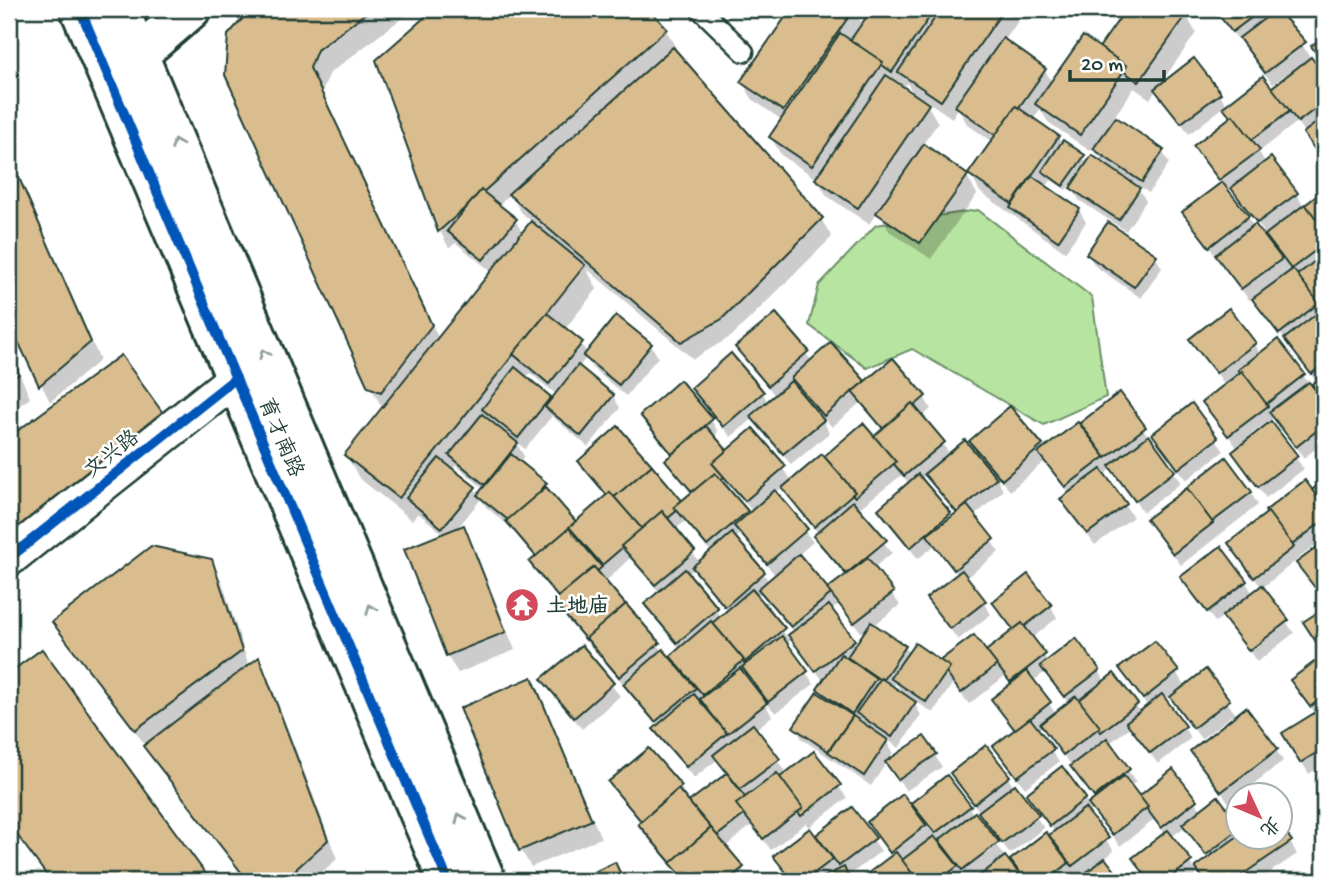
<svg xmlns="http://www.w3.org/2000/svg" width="1333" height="890" viewBox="0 0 1333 890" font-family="'Gochi Hand','LXGW WenKai TC',sans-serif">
  <rect width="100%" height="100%" fill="#fff"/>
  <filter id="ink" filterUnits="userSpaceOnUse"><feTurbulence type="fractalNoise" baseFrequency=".0143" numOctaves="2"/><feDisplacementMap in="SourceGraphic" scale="14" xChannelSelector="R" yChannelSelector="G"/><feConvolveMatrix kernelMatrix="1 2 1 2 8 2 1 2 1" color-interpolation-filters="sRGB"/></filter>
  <g filter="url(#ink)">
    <polygon fill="#b8e4a1" stroke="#6c906a" stroke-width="2" points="978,210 1092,297 1106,397 1044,425 912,349 867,368 809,325 819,285 876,225"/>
    <g fill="#0003" fill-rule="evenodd">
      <path d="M254 9H414L330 73 322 92 439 339 492 272 456 243 449 248 440 231 378 61 437 9H647L666 30 676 48 673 50 821 219 832 237 732 336 693 359 586 268 597 289 564 330 581 343 587 354 651 345 658 357 626 396 592 368 586 358 578 368 613 396 620 408 588 447 552 416 525 449 515 441 524 456 519 463 545 485 575 524 607 497 580 462 682 503 692 494 668 461 673 456 642 415 711 420 718 432 713 437 726 453 752 430 793 482 874 438 883 430 860 403 832 427 820 413 829 433 791 465 754 418 731 437 700 400 693 388 763 393 768 403 776 397 737 348 775 315 812 361 831 345 865 384 924 397 931 409 922 417 950 454 981 462 971 441 1042 446 1044 450 1119 394 1181 483 1143 512 1112 469 1104 475 1133 517 1095 545 1070 512 1063 500 1070 494 1045 461 1010 491 994 472 1003 491 974 516 999 552 966 578 991 614 958 640 928 598 958 575 935 545 918 559 880 510 909 484 902 475 858 509 892 553 873 568 900 605 873 626 905 647 909 654 941 662 986 653 1014 631 994 603 1051 606 1057 618 1032 638 1048 662 1099 670 1105 682 1114 675 1141 713 1148 707 1121 669 1155 643 1186 687 1205 672 1235 713 1201 739 1170 695 1164 700 1191 738 1158 764 1130 727 1109 744 1136 782 1130 786 1139 798 1173 772 1202 811 1218 799 1238 826V838H1280L1290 842 1297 854 1257 881H1206L1200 872 1188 881H1149L1134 859 1166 835 1154 820 1120 846 1093 809 1087 813 1114 851 1104 859 1121 881H1078L1082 879 1078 874 1068 881H968L967 876 960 881H862L893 856 869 822 910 806 947 777 1009 863 1054 831 1028 795 1085 799 1089 806 1096 800 1043 726 1037 730 1059 762 1025 788 1003 758 1015 731 993 700 1012 685 1005 676 969 704 953 683 933 713 911 698 921 715 899 748 885 738 893 753 871 786 802 739 795 727 825 699 819 689 824 682 793 639 786 644 814 684 776 713 763 700 772 716 755 730 787 774 814 753 847 798 809 827 806 823 771 850 752 825 725 847 742 868 747 881H685L647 837 642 823 610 783 649 750 681 787 689 804 728 774 718 759 694 778 662 741 655 729 658 727 627 688 562 614 555 602 558 599 531 563 536 558 516 532 486 507 481 499 456 530 463 527 473 545 515 650 458 673 447 656 406 550 445 535 418 513 412 520 359 478 346 455 383 409 370 386 229 36ZM510 194 521 212 532 222 523 233 515 220 498 206ZM530 373 557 395 552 401 526 378ZM795 381 804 396 791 384ZM456 465 484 489 479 495 474 488 452 470ZM926 475 957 515 952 519 921 480ZM783 487 818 533 815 536 822 548 846 576 828 590 798 555 813 542 775 493ZM732 488 753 512 748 516 728 491ZM685 521 712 553 700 563 675 530ZM741 534 776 576 769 581 735 539ZM630 558 660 593 646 605 681 650 670 659 605 582ZM694 569 728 612 721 617 687 575ZM762 592 795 633 788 638 756 597ZM839 604 864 636 857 646 831 611ZM1045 672 1069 704 1056 714 1033 681ZM896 683 903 695 892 688ZM703 699 711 714 709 715 699 703ZM1185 827 1209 859 1194 869 1171 837Z"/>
      <path d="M793 9H853L863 25 874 9H1016L1021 17 1004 41 1045 70 1052 83 1100 49 1128 9H1176L1186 15 1196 33 1159 86 1220 94 1227 106 1272 90 1287 77 1285 75 1273 84 1214 9H1282L1279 11 1324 77V162L1297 122 1259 152 1266 164 1296 193 1304 207 1324 192V442L1304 458 1274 417 1250 435 1253 438 1271 424 1304 469 1266 498 1241 464 1234 452 1238 449 1204 402 1225 385 1191 339 1255 344 1261 356 1278 342 1310 385 1316 381 1253 297 1249 300 1184 213 1222 184 1195 146 1232 118 1225 106 1189 134 1157 89 1150 99 1134 88 1114 117 1162 151 1169 163 1149 193 1136 184 1146 201 1126 231 1079 200 1070 185 1066 190 1051 180 1046 188 1079 210 1086 222 1065 252 980 192 970 174 992 142 967 124 958 108 952 118 924 99 938 123 922 145 967 176 977 194 931 259 889 231 878 211 869 224 827 196 817 179 781 155 771 137 782 120 753 100 742 82ZM907 83 915 96 903 88ZM1040 109 1048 122 1090 151 1094 146 1105 166 1088 165 1083 157 1062 145 1058 137 1033 120ZM1232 187 1267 236 1263 238 1227 191Z"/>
      <polygon points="9,153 100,360 50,402 9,318"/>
      <polygon points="1088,254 1155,256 1162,268 1141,298 1095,266"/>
      <polygon points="9,349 30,398 9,413"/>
      <polygon points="1191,406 1224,451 1186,480 1154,435"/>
      <polygon points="1324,482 1324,538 1262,588 1294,633 1257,662 1224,616 1215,622 1182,577 1246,582 1253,594 1262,588 1237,555"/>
      <polygon points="1251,493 1258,505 1181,565 1155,531"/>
      <polygon points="1324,544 1324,600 1298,563"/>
      <polygon points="210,561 221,579 249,666 258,660 268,677 337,859 312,881 247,881 156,764 146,746 55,623"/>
      <polygon points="581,647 620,696 582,729 543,680"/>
      <polygon points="41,652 209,881 50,881 9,825 9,676"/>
      <polygon points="1316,662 1324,673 1324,764 1309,774 1284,733 1316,714 1299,692"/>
      <polygon points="532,679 601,838 531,867 521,850"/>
      <polygon points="924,738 942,767 906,791 895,774"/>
      <polygon points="986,748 1044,828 1010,854 952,774"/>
      <polygon points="1276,750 1283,761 1229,803 1192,751"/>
      <polygon points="852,809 881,851 847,877 850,881 793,881 776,856 815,838"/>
      <polygon points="9,865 17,879 15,881 9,881"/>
    </g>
    <g fill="#dabd8e" stroke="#1f3d34" stroke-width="2">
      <polygon points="251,9 371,9 317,50 310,68 432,325 381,392 368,387 225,75 228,35"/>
      <polygon points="434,9 649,9 667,29 438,232 376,60"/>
      <polygon points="791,9 854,9 783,111 740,82"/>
      <polygon points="872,9 935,9 892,72 849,42"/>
      <polygon points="941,9 1004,9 941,101 898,72"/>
      <polygon points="1126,9 1179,9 1187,14 1139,82 1096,52"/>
      <polygon points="1214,9 1263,9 1232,32"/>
      <polygon points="1277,9 1306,42 1265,73 1239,38"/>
      <polygon points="840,33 883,62 812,166 769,137"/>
      <polygon points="1083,36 1127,66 1080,135 1035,104"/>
      <polygon points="1324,36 1324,64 1311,46"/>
      <polygon points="1003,38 1046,69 998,137 955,106"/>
      <polygon points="673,47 823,218 722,319 681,342 508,194"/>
      <polygon points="1311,57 1324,74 1324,102 1298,122 1271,88"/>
      <polygon points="1194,58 1221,93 1181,123 1154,89"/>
      <polygon points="886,75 929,104 858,208 815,179"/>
      <polygon points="1263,76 1290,111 1250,141 1223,107"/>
      <polygon points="1016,106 1059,136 1012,204 968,174"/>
      <polygon points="1233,115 1260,150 1219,180 1193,146"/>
      <polygon points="1116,117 1164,150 1142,182 1093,149"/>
      <polygon points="1324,117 1324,162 1303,133"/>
      <polygon points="1063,140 1085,155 1063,186 1042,171"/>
      <polygon points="924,144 968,175 920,243 876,213"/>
      <polygon points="9,155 91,342 39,386 9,322"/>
      <polygon points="1092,155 1140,188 1119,220 1070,188"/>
      <polygon points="1271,157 1298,193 1257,223 1231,188"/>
      <polygon points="1032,176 1080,209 1058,241 1010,208"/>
      <polygon points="1222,182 1249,216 1209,247 1182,212"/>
      <polygon points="481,190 517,219 483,260 447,231"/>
      <polygon points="1324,190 1324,230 1305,205"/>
      <polygon points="1305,204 1324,229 1324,244 1291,269 1265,235"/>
      <polygon points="531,221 585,265 399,498 344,455"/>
      <polygon points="1108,222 1157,255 1134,287 1086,254"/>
      <polygon points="1255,224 1282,259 1241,289 1215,255"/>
      <polygon points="1324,254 1324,309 1323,311 1296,276"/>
      <polygon points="1293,269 1319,303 1279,334 1252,299"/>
      <polygon points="1229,308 1256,343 1216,373 1189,339"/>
      <polygon points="1324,308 1324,364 1311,374 1284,339"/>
      <polygon points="547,313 583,342 549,384 513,354"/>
      <polygon points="776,313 809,351 768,386 735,347"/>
      <polygon points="616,315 652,344 619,385 583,356"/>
      <polygon points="1278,339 1305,374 1265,405 1238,370"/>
      <polygon points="831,342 865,381 824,416 791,378"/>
      <polygon points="9,352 19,374 9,381"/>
      <polygon points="731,353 764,392 723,427 691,388"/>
      <polygon points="121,355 168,420 9,536 9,437"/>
      <polygon points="893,358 926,396 885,431 852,392"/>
      <polygon points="578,365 614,395 581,436 545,407"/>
      <polygon points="515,367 551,397 518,438 482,409"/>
      <polygon points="1242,371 1268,406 1228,436 1202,402"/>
      <polygon points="1324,375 1324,401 1312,384"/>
      <polygon points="680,380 713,419 672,454 640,415"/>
      <polygon points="791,381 824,420 783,454 750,416"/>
      <polygon points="1309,382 1324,401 1324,425 1296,447 1269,412"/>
      <polygon points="1120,392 1146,427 1106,458 1080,423"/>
      <polygon points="912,403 945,442 904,476 872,438"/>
      <polygon points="1192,403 1218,438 1178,469 1152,434"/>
      <polygon points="1010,406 1043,445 1002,480 969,441"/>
      <polygon points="482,414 518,443 485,485 449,455"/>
      <polygon points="1271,421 1298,456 1258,487 1232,452"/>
      <polygon points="1078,422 1105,457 1065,487 1038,453"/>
      <polygon points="863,423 896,462 855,497 822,458"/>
      <polygon points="618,426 652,465 611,500 578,461"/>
      <polygon points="706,426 739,464 698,499 665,460"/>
      <polygon points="753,428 786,466 745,501 712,463"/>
      <polygon points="1149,435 1175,471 1135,501 1109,466"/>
      <polygon points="965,440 997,478 957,513 924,474"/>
      <polygon points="511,454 547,483 513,524 477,495"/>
      <polygon points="822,454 855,492 814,527 782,488"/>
      <polygon points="1226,457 1252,492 1212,522 1186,488"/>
      <polygon points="439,458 476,487 442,528 406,498"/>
      <polygon points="652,465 685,504 644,538 611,500"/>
      <polygon points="1101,469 1127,504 1087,534 1060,499"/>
      <polygon points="715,473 748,511 707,546 674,507"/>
      <polygon points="918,474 951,513 910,548 878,509"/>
      <polygon points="1305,480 1324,505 1324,520 1292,545 1265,511"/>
      <polygon points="1324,480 1324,506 1312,490"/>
      <polygon points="546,487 579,525 539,560 506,521"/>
      <polygon points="1187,488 1213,523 1173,554 1146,519"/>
      <polygon points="775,490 808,529 767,564 734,526"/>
      <polygon points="610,492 643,530 602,565 569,527"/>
      <polygon points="853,501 887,540 846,574 813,536"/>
      <polygon points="967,505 994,539 954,570 927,535"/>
      <polygon points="662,511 695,551 655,585 621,546"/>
      <polygon points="1268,512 1294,547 1254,578 1228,543"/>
      <polygon points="464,525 506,632 446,656 404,549"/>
      <polygon points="569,528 602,567 562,602 529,562"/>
      <polygon points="732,533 765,572 725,607 692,567"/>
      <polygon points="1324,542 1324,597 1323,598 1296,563"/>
      <polygon points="151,546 212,559 242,651 135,730 52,622"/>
      <polygon points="1221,546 1247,581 1207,612 1180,577"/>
      <polygon points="799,554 832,593 791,627 758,589"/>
      <polygon points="868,558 894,592 854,623 827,589"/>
      <polygon points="594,567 626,605 586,640 553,601"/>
      <polygon points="685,569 718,608 677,643 644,604"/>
      <polygon points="962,570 986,601 950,629 926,598"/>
      <polygon points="1028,574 1052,605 1016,633 992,602"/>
      <polygon points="1262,585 1289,620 1249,651 1222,616"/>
      <polygon points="752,589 785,628 744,663 711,624"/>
      <polygon points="626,604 660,643 619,677 586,638"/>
      <polygon points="829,605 855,640 815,671 788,635"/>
      <polygon points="1324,608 1324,654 1303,622"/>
      <polygon points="711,621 744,660 703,695 670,656"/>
      <polygon points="871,622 906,646 882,681 847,657"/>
      <polygon points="1022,623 1046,654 1010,682 986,651"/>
      <polygon points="974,635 997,665 961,693 938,662"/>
      <polygon points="782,636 808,671 768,702 742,667"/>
      <polygon points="1076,638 1100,670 1064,697 1040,666"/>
      <polygon points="1155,641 1179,671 1143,699 1119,668"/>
      <polygon points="915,643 950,667 926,702 890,678"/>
      <polygon points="582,645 614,683 574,718 541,679"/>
      <polygon points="42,649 211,881 51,881 9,824 9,673"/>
      <polygon points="663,649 696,688 655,722 623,684"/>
      <polygon points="841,654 876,678 852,714 817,689"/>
      <polygon points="259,657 328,840 283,881 248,881 143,746"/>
      <polygon points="1317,660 1324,670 1324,696 1310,707 1290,680"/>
      <polygon points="740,668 767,703 727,734 700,699"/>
      <polygon points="1206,669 1230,700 1193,728 1170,697"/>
      <polygon points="1027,671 1051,702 1015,730 991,699"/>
      <polygon points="1114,673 1138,704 1101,732 1078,701"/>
      <polygon points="532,677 592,820 519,851 460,708"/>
      <polygon points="881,678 916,702 892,737 856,713"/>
      <polygon points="817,692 853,716 828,751 793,727"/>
      <polygon points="694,694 727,733 686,767 653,729"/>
      <polygon points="1162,694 1186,726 1150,753 1126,722"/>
      <polygon points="1076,696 1100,727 1063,755 1040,724"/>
      <polygon points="1246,707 1278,749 1221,792 1190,751"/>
      <polygon points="1321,709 1324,714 1324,748 1300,763 1282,733"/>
      <polygon points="853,716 888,740 864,776 828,752"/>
      <polygon points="1030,718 1054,749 1017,777 993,746"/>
      <polygon points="753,724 780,759 740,789 713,755"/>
      <polygon points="924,736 937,754 898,780 885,762"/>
      <polygon points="1107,738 1130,769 1094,797 1070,766"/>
      <polygon points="986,745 1010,776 974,804 950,773"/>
      <polygon points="649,748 682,786 641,821 608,782"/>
      <polygon points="814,751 841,785 801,816 775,781"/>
      <polygon points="1062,766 1086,798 1050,826 1026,794"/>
      <polygon points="1173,769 1197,800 1161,828 1138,797"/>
      <polygon points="727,773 753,808 713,839 686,804"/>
      <polygon points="777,773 803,808 763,839 736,804"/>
      <polygon points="947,775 971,806 935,833 911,803"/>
      <polygon points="1124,776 1148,807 1112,835 1088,804"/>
      <polygon points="1015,784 1039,815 1002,843 978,812"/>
      <polygon points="678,789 711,828 671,863 638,824"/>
      <polygon points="903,794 926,825 890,853 867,822"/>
      <polygon points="1218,796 1238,823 1238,830 1206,855 1182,824"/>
      <polygon points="852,807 876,838 839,866 816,835"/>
      <polygon points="1085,808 1109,838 1072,866 1049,835"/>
      <polygon points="975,812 999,842 962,870 939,840"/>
      <polygon points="1280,825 1292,841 1233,881 1205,881 1195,867 1238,836 1280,838"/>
      <polygon points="711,828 744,867 727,881 686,881 670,863"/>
      <polygon points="810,828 833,859 804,881 793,881 773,856"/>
      <polygon points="1168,830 1192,861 1166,881 1150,881 1132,858"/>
      <polygon points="1046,832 1069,863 1046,881 1026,881 1010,860"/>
      <polygon points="934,836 958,866 938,881 911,881 898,863"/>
      <polygon points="896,852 918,881 860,881 859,880"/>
      <polygon points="1005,856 1025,881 973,881"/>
      <polygon points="1105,858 1123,881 1075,881"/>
      <polygon points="615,862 624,881 575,881"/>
      <polygon points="844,867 850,881 815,881"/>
    </g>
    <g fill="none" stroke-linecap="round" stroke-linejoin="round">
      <g stroke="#1f3d34" stroke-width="23">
        <polyline id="lane" points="700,9 744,52"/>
      </g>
      <g stroke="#1f3d34" stroke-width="40">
        <polyline id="street" points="9,558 236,378"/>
      </g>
      <g stroke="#1f3d34" stroke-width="44">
        <g id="secondary">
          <polyline points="80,9 448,881"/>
          <polyline points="119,9 486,881"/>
          <polyline points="119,71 191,9"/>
        </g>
      </g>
      <use href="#lane" stroke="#fff" stroke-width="18"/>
      <use href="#street" stroke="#fff" stroke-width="35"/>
      <use href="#secondary" stroke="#fff" stroke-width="38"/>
      <g stroke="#fff" stroke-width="15">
        <g id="cycleway">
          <polyline points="80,9 448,881"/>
          <polyline points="9,558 236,378"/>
        </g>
      </g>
      <use href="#cycleway" stroke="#0057b8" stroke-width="10"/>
    </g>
    <defs><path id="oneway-chevron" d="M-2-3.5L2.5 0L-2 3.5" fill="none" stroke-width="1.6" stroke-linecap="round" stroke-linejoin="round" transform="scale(1.75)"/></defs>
    <g stroke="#8f9e9a">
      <use href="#oneway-chevron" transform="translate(176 144) rotate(-113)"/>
      <use href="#oneway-chevron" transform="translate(264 354) rotate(-113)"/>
      <use href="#oneway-chevron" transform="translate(371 609) rotate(-113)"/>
      <use href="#oneway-chevron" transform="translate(460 818) rotate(-113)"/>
    </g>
  </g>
  <defs>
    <g id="temple-disc" transform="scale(1.75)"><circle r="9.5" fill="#d1495b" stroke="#fff"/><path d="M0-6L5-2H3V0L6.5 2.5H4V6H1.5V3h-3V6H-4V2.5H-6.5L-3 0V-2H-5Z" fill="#fff"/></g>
  </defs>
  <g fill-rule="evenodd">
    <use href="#temple-disc" x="522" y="605"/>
  </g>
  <g text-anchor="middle" stroke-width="5" stroke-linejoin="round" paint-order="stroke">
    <g font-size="21" fill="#1f3d34" stroke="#fff">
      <text transform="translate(282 437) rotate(67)" y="7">育才南路</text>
      <text transform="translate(111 453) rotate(-38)" y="7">文兴路</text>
    </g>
    <g font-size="21" font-weight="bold" fill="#1f3d34" stroke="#fff" text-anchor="start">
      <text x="546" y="612">土地庙</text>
    </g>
  </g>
  <rect width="1333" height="890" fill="none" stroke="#fff" stroke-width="35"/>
  <rect x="18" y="18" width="1298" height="855" fill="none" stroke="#1f3d34" stroke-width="2.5" filter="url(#ink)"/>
  <g transform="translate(1259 816) rotate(134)"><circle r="33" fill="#ffffff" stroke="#a5b1ae" stroke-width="2"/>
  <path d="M0-5L12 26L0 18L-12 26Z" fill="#d1495b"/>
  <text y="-10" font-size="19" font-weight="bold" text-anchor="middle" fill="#1f3d34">北</text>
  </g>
  <path d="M1070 70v10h94v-10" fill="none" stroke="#1f3d34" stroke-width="3.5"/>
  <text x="1081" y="70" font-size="21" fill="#1f3d34" stroke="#ffffff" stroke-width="5" paint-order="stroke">20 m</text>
</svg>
